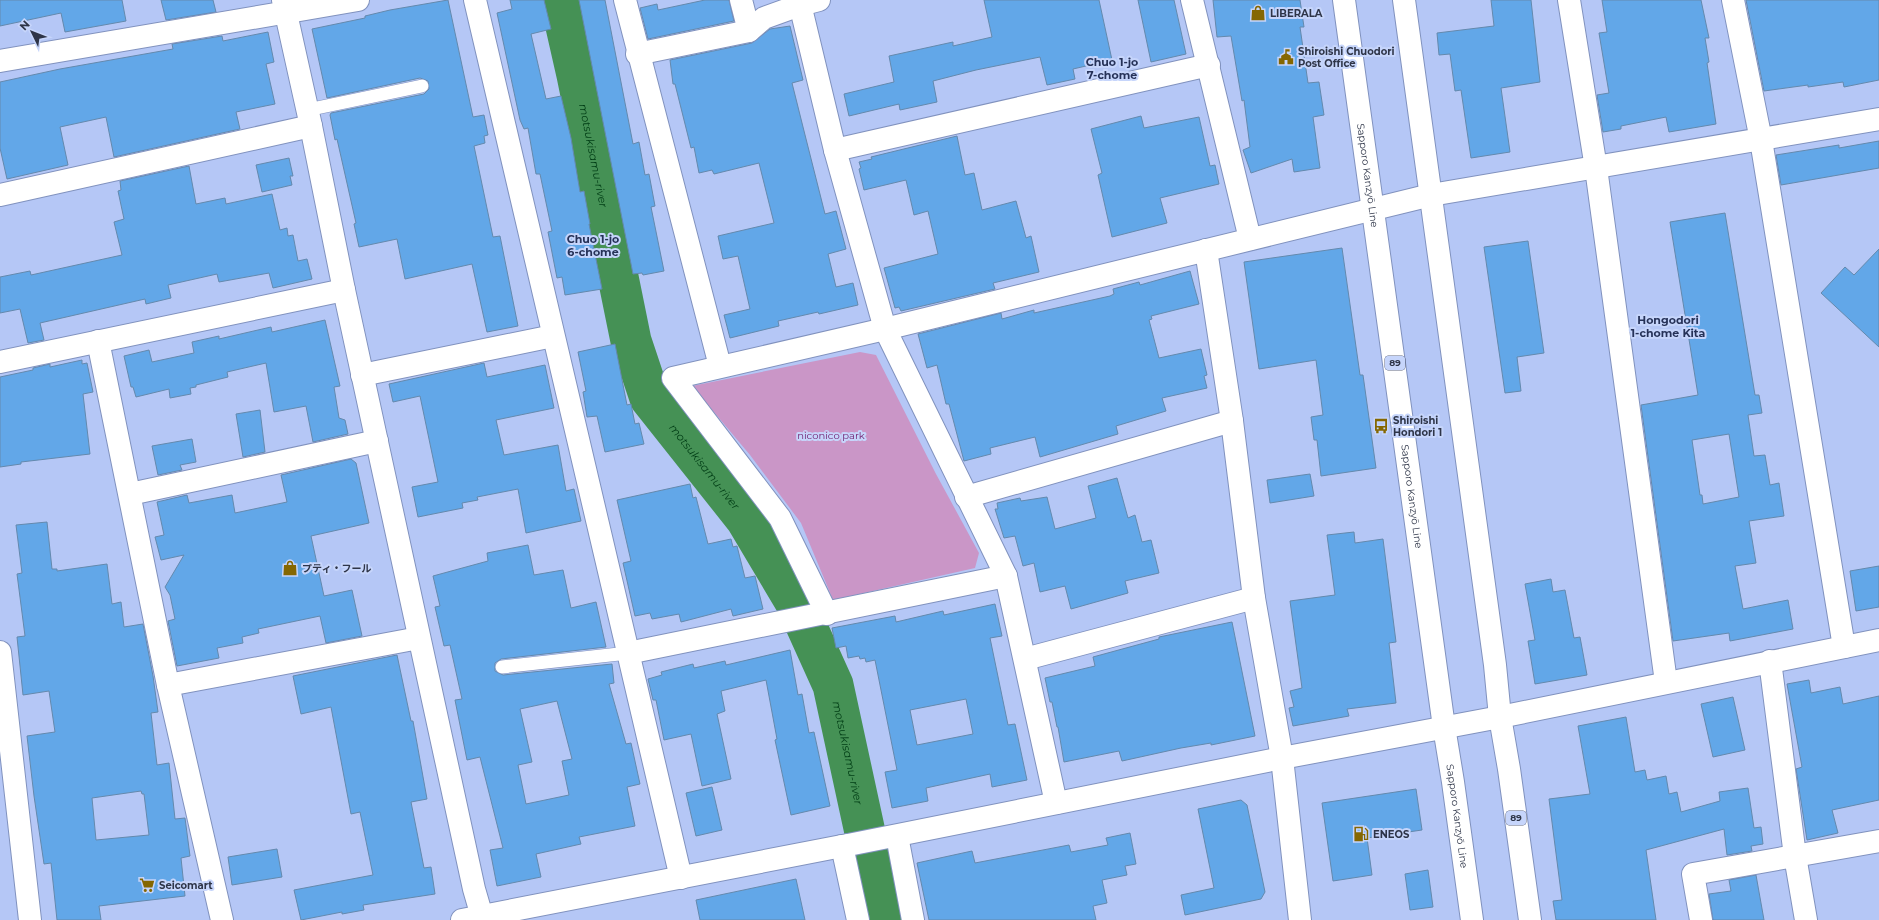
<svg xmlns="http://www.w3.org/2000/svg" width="1879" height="920" viewBox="0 0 1879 920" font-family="Montserrat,'Noto Sans JP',sans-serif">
  <rect width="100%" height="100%" fill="#b5c7f6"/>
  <polygon fill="#ca96c7" points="860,352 876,355 936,474 979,553 975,568 833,600 801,523 750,455 692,386"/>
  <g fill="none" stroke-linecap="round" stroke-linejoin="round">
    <path stroke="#459155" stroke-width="41" id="s1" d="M560 0 577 75 631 341 650 398 746 519 796 603 833 685 884 920"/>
  </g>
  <g fill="#62a7e8" stroke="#6489ad" fill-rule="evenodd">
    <polygon points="0,0 122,0 126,21 65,32 61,13 0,26"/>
    <polygon points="161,0 213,0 216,12 166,20"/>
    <polygon points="448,0 473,117 484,115 488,135 484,136 485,143 474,146 493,237 500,236 518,326 487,332 472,264 405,279 397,239 359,247 354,224 356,223 337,139 335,140 330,115 331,113 424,94 429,89 428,81 420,78 327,98 312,29 365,18 365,16 390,10"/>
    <polygon points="510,0 544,0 551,29 531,34 546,99 561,96 571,138 580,192 584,191 590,224 589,224 602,289 565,295 562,277 557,278 548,232 552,231 540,174 536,174 528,128 524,129 520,120 497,13 512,9"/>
    <polygon points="579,0 605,0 633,144 639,142 645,175 649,174 655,206 651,207 664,271 643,275 642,273 633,274"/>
    <polygon points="705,0 729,0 734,21 648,39 640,8 657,4 658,10"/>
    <polygon points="984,0 1099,0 1112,60 1073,69 1075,79 1047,85 1040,57 976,70 933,81 937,102 900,110 899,104 849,116 844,94 894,82 889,56 953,42 953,46 992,37"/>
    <polygon points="1138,0 1174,0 1186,54 1151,62"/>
    <polygon points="1213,0 1300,0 1304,27 1300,27 1308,83 1319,82 1324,115 1313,117 1320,168 1294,172 1292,159 1251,173 1243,150 1250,147 1244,100 1242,101 1231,36 1217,37"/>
    <polygon points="1491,0 1531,0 1540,82 1501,88 1510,152 1471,158 1461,90 1455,91 1450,54 1439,55 1437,33 1494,26"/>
    <polygon points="1602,0 1701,0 1709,38 1705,38 1709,62 1707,63 1716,124 1669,132 1666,117 1621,126 1621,129 1603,132 1597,95 1609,93 1599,33 1607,32"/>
    <polygon points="1746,0 1879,0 1879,80 1844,87 1843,82 1808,87 1808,85 1764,91"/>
    <polygon points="790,26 803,80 792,83 803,127 825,214 836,211 846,249 828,254 836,287 853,283 858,305 819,314 818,312 778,321 779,326 730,338 724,315 750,309 738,256 723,259 718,236 774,223 759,163 714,174 712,170 699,173 694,147 691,148 675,84 673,84 670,60 752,43 770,29"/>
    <polygon points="268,32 274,62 266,64 275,104 236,112 240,129 114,157 106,117 60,127 68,165 7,179 0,148 0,82 60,69 173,49 172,44 222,36 223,41"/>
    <polygon points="1141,116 1144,128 1199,117 1210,166 1215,165 1219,184 1160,198 1167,223 1112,237 1098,175 1102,173 1091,129"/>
    <polygon points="957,136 965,175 974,173 982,210 1016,201 1026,238 1031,236 1039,272 993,283 995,289 901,311 899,307 895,308 884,268 938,254 928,211 914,215 906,180 864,190 859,169 861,168 859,162 872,159 871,157"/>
    <polygon points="1879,141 1879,168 1781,185 1776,155 1839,145 1839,148"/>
    <polygon points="289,158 293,176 290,176 292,185 262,192 256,165"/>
    <polygon points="189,166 196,204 225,198 226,204 272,194 280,230 287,228 288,236 293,235 298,261 307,259 312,279 273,288 269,273 219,282 217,274 168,285 171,298 146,304 145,299 40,323 44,340 28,343 20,309 0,313 0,277 30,271 31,275 122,255 114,222 124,219 118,191 121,190 120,181"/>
    <path d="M1725 213 1755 395H1759L1762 413 1748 415 1754 456 1765 455 1770 485 1779 483 1784 516 1749 521 1756 563 1735 566 1743 609 1788 600 1793 629 1730 641 1729 633 1673 641 1641 405 1698 395 1670 222ZM1729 434 1739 497 1703 504 1702 495H1700L1692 440Z"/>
    <polygon points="1528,241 1544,353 1517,357 1521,391 1505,393 1484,247"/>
    <polygon points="1342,248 1360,375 1363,375 1376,468 1321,476 1317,440 1314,440 1311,417 1323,415 1316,360 1259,369 1244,262"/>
    <polygon points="1879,249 1879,347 1821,293 1845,267 1854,275"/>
    <polygon points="1190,271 1199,304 1151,316 1152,319 1149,320 1159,358 1201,349 1207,375 1204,376 1207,388 1162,398 1166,411 1116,426 1118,434 1040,457 1035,437 990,448 991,454 964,461 949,404 946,404 937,365 927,368 918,334 1001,313 1002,319 1034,310 1034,313 1110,296 1114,294 1113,289 1139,282 1140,285"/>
    <polygon points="325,320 340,386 334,387 339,418 345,420 348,434 313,442 306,406 274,412 266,363 227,372 228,377 196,385 196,387 190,388 191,394 170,398 169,389 136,397 133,387 131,387 124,356 149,350 152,362 194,353 192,342 219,336 219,339 271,327 272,332"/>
    <polygon points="615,344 627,405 631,404 635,424 639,423 644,444 605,452 597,416 587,417 583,392 586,391 578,352"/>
    <polygon points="82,360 82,364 87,363 93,392 83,394 90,454 21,462 21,464 0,467 0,377 33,370 33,368 50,364 50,367"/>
    <polygon points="484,363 487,377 545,365 554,408 496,420 504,455 558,445 566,491 574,489 581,521 526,533 518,489 477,497 478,500 462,503 463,508 418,517 412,487 438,482 420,396 393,402 389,384"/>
    <polygon points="260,410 265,452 243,457 236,414"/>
    <polygon points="192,439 196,462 180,465 182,470 158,475 152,446"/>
    <polygon points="351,459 356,463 369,523 311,536 324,596 352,590 362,636 326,643 320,616 258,629 259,633 242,637 243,643 217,648 219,658 177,666 168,621 175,619 170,595 165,587 184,555 161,560 155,537 164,535 157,502 187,495 189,503 232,495 235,513 287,502 281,475"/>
    <polygon points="1310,474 1314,496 1270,503 1267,480"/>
    <polygon points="1117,478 1128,518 1135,515 1142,542 1151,540 1159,573 1125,581 1128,593 1071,609 1065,586 1040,592 1034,563 1023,566 1015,536 1004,538 995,509 998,509 997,503 1020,498 1021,501 1047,497 1055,529 1096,518 1088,486"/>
    <polygon points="690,484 693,498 696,497 708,544 731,539 733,547 737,546 745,578 755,576 763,609 733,616 731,609 681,622 679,614 652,619 650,613 635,616 623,563 631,561 617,500"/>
    <path d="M47 522 52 569H57V571L107 564 112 604 121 602 124 627 143 624 153 676 158 712 151 713 157 765 169 763 175 819 185 818 190 856 181 858 185 896 99 906 101 920H57L51 863 44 864 34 796 27 736 55 732 49 691 23 695 17 637 25 636 17 574 22 573 16 525ZM141 791 142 794H144L149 835 96 840 92 798Z"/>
    <polygon points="1354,532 1355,543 1383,539 1396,642 1389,643 1396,703 1347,709 1349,716 1293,726 1289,708 1294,707 1290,691 1302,688 1290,601 1335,595 1327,535"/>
    <path d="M528 545 534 575 563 570 571 608 596 602 606 647 501 659 495 663V671L503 675 612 664 614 683 609 684 626 744 631 743 640 784 627 787 635 826 579 837 581 844 536 854 541 877 497 886 490 850 503 848 480 757 467 760 455 700 462 699 450 645 444 646 435 607 440 606 433 576 488 561 487 553ZM557 701 572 759 562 761 569 795 526 804 518 765 532 762 520 709Z"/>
    <polygon points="1879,566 1879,607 1856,611 1850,571"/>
    <polygon points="1551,579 1553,592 1565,590 1574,638 1580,637 1587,675 1535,684 1528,641 1535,640 1525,584"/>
    <path d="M995 604 1002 636 990 638 1008 725 1015 724 1027 780 992 787 990 774 926 788 928 801 892 808 885 772 897 770 875 660 866 662 865 658 860 659 859 656 848 658 846 646 836 648 832 628 895 616 896 622 943 611 944 615ZM966 699 973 734 917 745 910 710Z"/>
    <polygon points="1232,622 1255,736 1211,745 1211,743 1181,748 1122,761 1119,751 1064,762 1058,727 1057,727 1052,702 1050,702 1045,678 1095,666 1093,657 1159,639 1159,637"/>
    <polygon points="790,650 798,695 802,694 809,733 814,732 830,806 791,815 775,740 777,739 766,680 721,691 725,711 717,714 731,779 702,786 691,734 664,740 656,700 653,700 648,679 662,675 661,672 693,664 694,668 725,661 726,665"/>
    <polygon points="397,655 411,721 413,721 427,799 411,802 424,868 431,867 435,894 363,905 364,910 342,914 342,912 301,920 294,890 373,875 360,812 351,814 331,707 301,714 293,676"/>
    <polygon points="1809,680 1811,693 1840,687 1843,704 1879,696 1879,800 1832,810 1838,833 1807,840 1796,769 1802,767 1787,684"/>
    <polygon points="1733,697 1745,750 1713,757 1701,704"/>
    <polygon points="1626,717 1635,772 1645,770 1647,780 1666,776 1669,794 1677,792 1681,812 1720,801 1719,792 1748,788 1754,828 1761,827 1763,844 1751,846 1752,851 1727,855 1724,829 1646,850 1656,920 1556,920 1553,901 1562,900 1549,799 1590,794 1578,726"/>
    <polygon points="712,787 722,830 696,836 686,793"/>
    <polygon points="1416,789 1422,830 1367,838 1372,875 1333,881 1322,803"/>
    <polygon points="1241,800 1247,805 1265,892 1261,899 1185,915 1181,895 1214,888 1198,809"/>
    <polygon points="1130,833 1136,864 1125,866 1127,875 1102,880 1107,903 1093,906 1096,920 929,920 917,863 972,851 975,863 1069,845 1071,852 1108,845 1106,838"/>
    <polygon points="277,849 282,877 232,885 228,857"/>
    <polygon points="1428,870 1433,907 1410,910 1405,874"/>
    <polygon points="1756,875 1764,920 1713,920 1709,894 1731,891 1729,880"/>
    <polygon points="796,879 805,920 700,920 696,900"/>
  </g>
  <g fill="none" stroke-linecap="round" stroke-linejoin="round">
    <g stroke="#8192be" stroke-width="14">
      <g id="lane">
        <polyline points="307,110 422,86"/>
        <polyline points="502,667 628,653"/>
      </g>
    </g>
    <g stroke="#8192be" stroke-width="24">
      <g id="street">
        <polyline points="283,0 311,126 344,290 474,889 483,920"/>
        <polyline points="475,0 681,878"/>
        <polyline points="625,0 720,366"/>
        <polyline points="741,0 749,31"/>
        <polyline points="799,0 835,150 885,329 1006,576 1056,803"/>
        <polyline points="1192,0 1250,239"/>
        <polyline points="1569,0 1596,168 1666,682"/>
        <polyline points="1733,0 1761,140 1844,647"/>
        <polyline points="637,54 749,31 764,18 800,5 819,0"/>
        <polyline points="0,61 358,0"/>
        <polyline points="835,150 1209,65"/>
        <polyline points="0,195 311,126"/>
        <polyline points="1206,250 1232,421 1254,598 1282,758 1300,920"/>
        <polyline points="98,341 168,685 222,920"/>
        <polyline points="0,362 344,290"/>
        <polyline points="362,375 553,336"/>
        <polyline points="130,494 377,441"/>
        <polyline points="966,497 1232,421"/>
        <polyline points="827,614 780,518 673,378 885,329 1431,195 1879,119"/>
        <polyline points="0,652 30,920"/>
        <polyline points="628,653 1006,576"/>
        <polyline points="1025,659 1254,598"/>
        <polyline points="1770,661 1795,856 1806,920"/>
        <polyline points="168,685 419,638"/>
        <polyline points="897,836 913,920"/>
        <polyline points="848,845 842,846 858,920"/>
        <polyline points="1701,920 1693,874 1879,841"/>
      </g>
    </g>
    <g stroke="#8192be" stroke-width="24">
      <g id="secondary">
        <polyline points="848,845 1282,758 1500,717 1879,640"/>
        <polyline points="462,920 842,846"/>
      </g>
    </g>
    <g stroke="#8192be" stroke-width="24">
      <g id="primary">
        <path id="s2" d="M1344 0 1444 727 1453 782 1472 920"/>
        <polyline points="1404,0 1495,665 1500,717 1509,769 1530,920"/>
      </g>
    </g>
    <use href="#lane" stroke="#fff" stroke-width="13"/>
    <use href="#street" stroke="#fff" stroke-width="22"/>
    <use href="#secondary" stroke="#fff" stroke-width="22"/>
    <use href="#primary" stroke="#fff" stroke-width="22"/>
  </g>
  <defs>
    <g id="shop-bare" transform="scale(1.2)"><path d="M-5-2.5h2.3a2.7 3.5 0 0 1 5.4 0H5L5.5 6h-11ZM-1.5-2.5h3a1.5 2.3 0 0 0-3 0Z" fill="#856701" stroke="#c6d5fb" stroke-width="2.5" paint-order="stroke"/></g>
    <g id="civic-bare" transform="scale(1.2)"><path d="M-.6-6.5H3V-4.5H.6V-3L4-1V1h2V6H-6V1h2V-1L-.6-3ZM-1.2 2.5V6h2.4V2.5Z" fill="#856701" stroke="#c6d5fb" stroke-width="2.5" paint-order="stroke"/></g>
    <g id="bus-bare" transform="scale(1.2)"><path d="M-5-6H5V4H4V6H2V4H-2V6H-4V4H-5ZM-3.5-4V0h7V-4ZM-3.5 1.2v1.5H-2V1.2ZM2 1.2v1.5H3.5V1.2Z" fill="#856701" stroke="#c6d5fb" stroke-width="2.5" paint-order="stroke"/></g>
    <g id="fuel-bare" transform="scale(1.2)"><path d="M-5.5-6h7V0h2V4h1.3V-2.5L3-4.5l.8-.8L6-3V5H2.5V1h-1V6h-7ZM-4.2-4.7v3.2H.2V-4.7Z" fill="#856701" stroke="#c6d5fb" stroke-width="2.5" paint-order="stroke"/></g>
    <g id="supermarket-bare" transform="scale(1.2)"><path d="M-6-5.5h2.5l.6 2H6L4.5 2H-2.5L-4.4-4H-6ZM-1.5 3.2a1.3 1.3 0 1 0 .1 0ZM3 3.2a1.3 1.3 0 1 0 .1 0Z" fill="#856701" stroke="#c6d5fb" stroke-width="2.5" paint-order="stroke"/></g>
  </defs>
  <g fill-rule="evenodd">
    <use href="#shop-bare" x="1258" y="13"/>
    <use href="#civic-bare" x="1286" y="57"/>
    <use href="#bus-bare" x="1381" y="426"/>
    <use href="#shop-bare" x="290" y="568"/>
    <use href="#fuel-bare" x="1361" y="834"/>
    <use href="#supermarket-bare" x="147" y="885"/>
  </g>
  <g text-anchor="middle" stroke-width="4" stroke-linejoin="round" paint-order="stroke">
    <g fill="#c6d5fb" stroke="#5c657e" stroke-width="1">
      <rect x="1385" y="356" width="20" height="14" rx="3"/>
      <rect x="1506" y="811" width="20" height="14" rx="3"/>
    </g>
    <g font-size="9" font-weight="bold" fill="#2e3548">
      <text x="1395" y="366">89</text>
      <text x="1516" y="821">89</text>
    </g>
    <g font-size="10" font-weight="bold" fill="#2e3548" stroke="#c6d5fb" text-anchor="start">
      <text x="1270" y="17">LIBERALA</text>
      <text x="1298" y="55">Shiroishi Chuodori<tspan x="1298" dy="12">Post Office</tspan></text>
      <text x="1393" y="424">Shiroishi<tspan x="1393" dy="12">Hondori 1</tspan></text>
      <text x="302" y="572">プティ・フール</text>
      <text x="1373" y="838">ENEOS</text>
      <text x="159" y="889">Seicomart</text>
    </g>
    <g font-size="10" fill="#2e3548" stroke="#c6d5fb">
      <text dy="4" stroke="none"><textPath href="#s2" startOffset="177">Sapporo Kanzyō Line</textPath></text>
      <text dy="4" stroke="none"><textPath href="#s2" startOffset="501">Sapporo Kanzyō Line</textPath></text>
      <text dy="4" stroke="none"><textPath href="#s2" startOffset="824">Sapporo Kanzyō Line</textPath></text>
    </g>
    <g font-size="10" fill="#732272" stroke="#c6d5fb">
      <text x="831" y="439">niconico park</text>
    </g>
    <g font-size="11" font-weight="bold" fill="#263258" stroke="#c6d5fb">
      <text x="1112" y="66">Chuo 1-jo<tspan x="1112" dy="13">7-chome</tspan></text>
      <text x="593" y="243">Chuo 1-jo<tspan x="593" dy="13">6-chome</tspan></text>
      <text x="1668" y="324">Hongodori<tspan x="1668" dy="13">1-chome Kita</tspan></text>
    </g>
    <g font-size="11" font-style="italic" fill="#013d15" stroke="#c6d5fb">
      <text dy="4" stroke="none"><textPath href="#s1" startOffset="159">motsukisamu-river</textPath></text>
      <text dy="4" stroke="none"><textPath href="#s1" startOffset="496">motsukisamu-river</textPath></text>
      <text dy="4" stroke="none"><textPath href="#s1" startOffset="820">motsukisamu-river</textPath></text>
    </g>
  </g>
  <g transform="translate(32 32) rotate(313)" stroke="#c6d5fb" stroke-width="3" paint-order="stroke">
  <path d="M0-3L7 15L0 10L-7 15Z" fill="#2e3548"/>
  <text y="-6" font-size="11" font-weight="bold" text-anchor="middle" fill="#2e3548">N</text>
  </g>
</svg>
